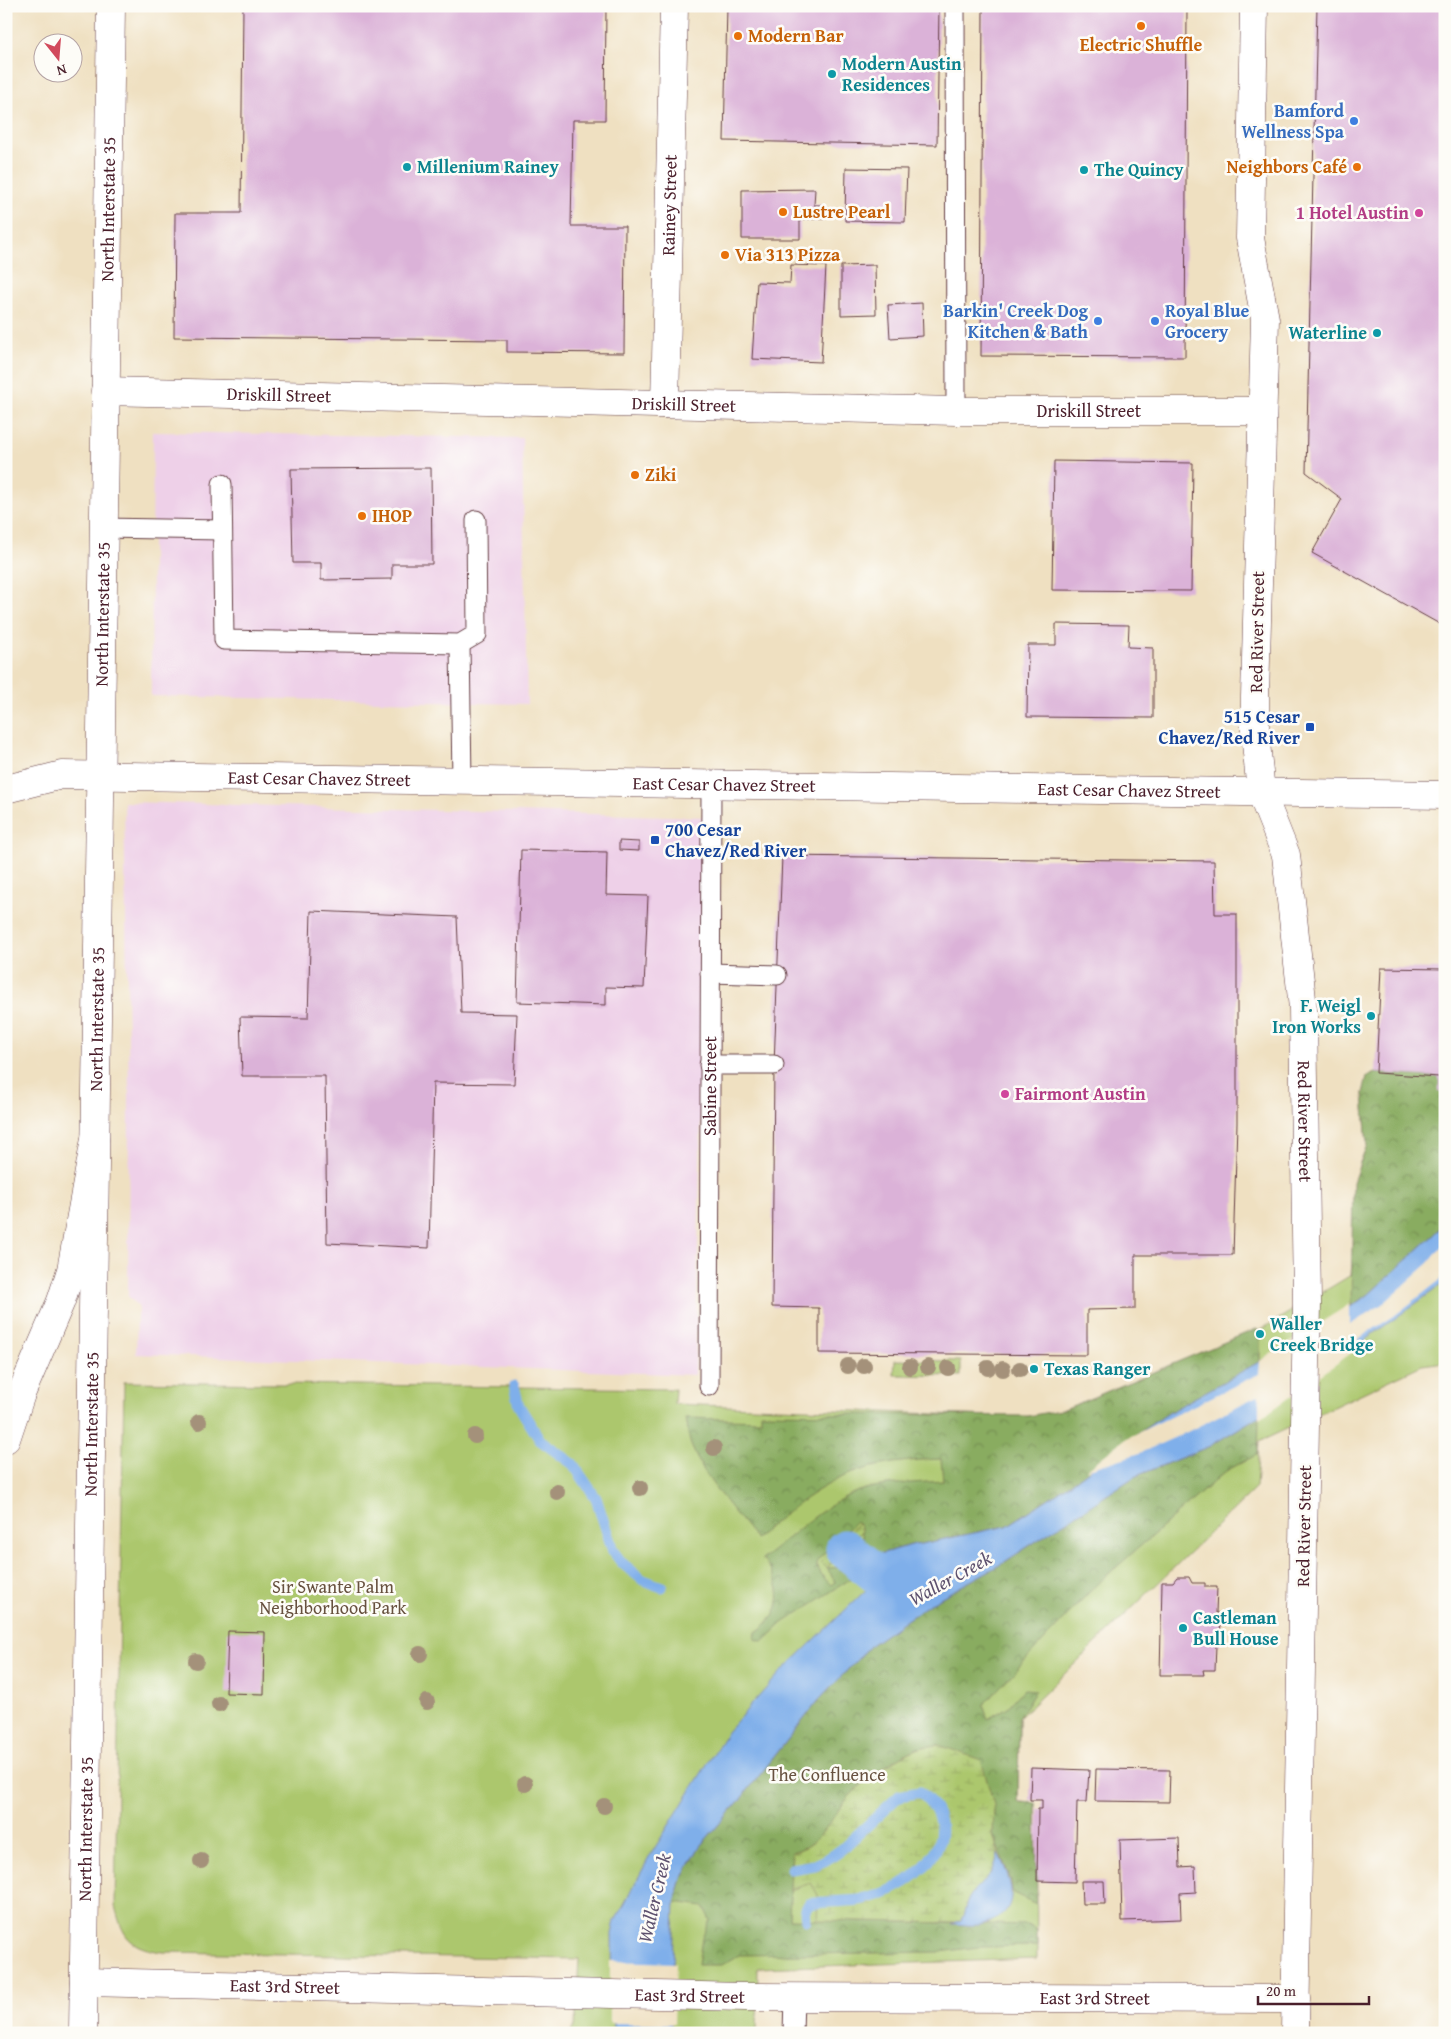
<svg xmlns="http://www.w3.org/2000/svg" width="1451" height="2039" viewBox="0 0 1451 2039" font-family="'Gentium Book Plus',serif">
  <defs>
    <pattern id="forest-crowns" width="20" height="18" patternUnits="userSpaceOnUse" patternTransform="scale(1.25)"><rect width="20" height="18" fill="#89ac60"/><path d="M2 6a3 3 0 1 1 6 0M12 15a3 3 0 1 1 6 0" fill="none" stroke="#728b4f"/></pattern>
    <pattern id="wetland-marsh" width="20" height="14" patternUnits="userSpaceOnUse" patternTransform="scale(1.25)"><rect width="20" height="14" fill="#acc76d"/><path d="M1 5h8M5 5V1M11 12h8M15 12V8" fill="none" stroke="#96aa5f"/></pattern>
  </defs>
  <rect width="100%" height="100%" fill="#fdfcf7"/>
  <filter id="ink" filterUnits="userSpaceOnUse"><feTurbulence type="fractalNoise" baseFrequency=".02" numOctaves="2"/><feDisplacementMap in="SourceGraphic" scale="10" xChannelSelector="R" yChannelSelector="G"/><feConvolveMatrix kernelMatrix="1 2 1 2 8 2 1 2 1" color-interpolation-filters="sRGB"/></filter>
  <filter id="wash" filterUnits="userSpaceOnUse"><feTurbulence type="fractalNoise" baseFrequency=".0096" numOctaves="4" result="noise"/><feDisplacementMap in="SourceGraphic" scale="20" xChannelSelector="R" yChannelSelector="G"/><feGaussianBlur stdDeviation="1.12" result="paint"/><feColorMatrix in="noise" values="0 0 0 0 0 0 0 0 0 0 0 0 0 0 0 0 0 1.4 0 .05"/><feComposite in="paint" operator="in"/></filter>
  <g filter="url(#wash)">
    <rect width="100%" height="100%" fill="#efe0c1"/>
    <g fill="#eed0e8">
      <polygon points="153,432 522,438 527,704 151,696"/>
      <polygon points="124,802 708,817 695,1375 136,1354 137,1315 139,1307 128,1296 129,1096"/>
    </g>
    <g fill="#acc76d" stroke="#7b734c">
      <path d="M1445 1091V1362L1422 1365 1259 1442 1256 1488 1019 1718 1018 1802 1036 1803 1037 1959 758 1968 757 2033H570L575 2026 579 1959 162 1952C129 1947 123 1938 115 1906L124 1382 675 1389 674 1404 1042 1418 1257 1332 1351 1275 1359 1165 1367 1145 1363 1093Z"/>
      <polygon points="895,1360 961,1361 961,1376 894,1375"/>
    </g>
    <g fill="url(#forest-crowns)" stroke="#6a6646">
      <polygon points="1376,1073 1439,1077 1445,1091 1445,1223 1436,1233 1368,1295 1351,1306 1353,1182 1367,1145 1363,1093 1367,1076"/>
      <path d="M1256 1329 1260 1330V1363L1178 1407 1132 1437 1072 1483 1007 1526 916 1545 915 1544 869 1557C863 1545 864 1531 856 1521L817 1561C815 1572 825 1578 831 1585L835 1582 827 1568 846 1567 861 1572 783 1623 763 1642 755 1639 756 1632C785 1613 785 1585 762 1559 790 1538 823 1505 856 1492 878 1483 918 1483 943 1481L941 1459C913 1460 877 1463 850 1474 817 1487 782 1515 756 1539 733 1510 705 1480 691 1445 688 1437 688 1427 686 1418L761 1420V1413L1028 1416 1065 1409Z"/>
      <path d="M1259 1416 1258 1454 1226 1471 1096 1585 983 1705 988 1719 1008 1707 1024 1689 1036 1690 1019 1718 1018 1802 1036 1803 1037 1904 1012 1892 1011 1881 993 1835 994 1805 939 1745C932 1746 925 1746 920 1748 898 1755 856 1786 843 1804 828 1825 818 1846 792 1852L789 1919 1027 1925 1037 1930V1946L978 1947 940 1952 739 1955 722 1965H698L702 1938 710 1920 703 1906 675 1902 682 1878 700 1846 740 1800 819 1700 872 1644 931 1603 1003 1563 1134 1477 1210 1446Z"/>
    </g>
    <g fill="url(#wetland-marsh)" stroke="#7b734c">
      <polygon points="858,1523 862,1531 827,1568 821,1562"/>
      <path d="M939 1745 981 1760 994 1805 993 1835 998 1853 995 1868 989 1878 970 1898 961 1921 952 1923 817 1920 818 1895 811 1883 790 1890 792 1852C818 1846 828 1824 843 1804 857 1785 898 1755 920 1748 925 1746 932 1746 939 1745Z"/>
    </g>
    <g fill="#7fafea" stroke="#64678a">
      <polygon points="1445,1223 1445,1283 1436,1289 1259,1416 1210,1446 1134,1477 1003,1563 931,1603 872,1644 819,1700 740,1800 700,1846 682,1878 675,1902 671,2033 613,2033 612,1934 615,1921 651,1854 727,1732 780,1673 868,1588 861,1572 869,1557 915,1544 916,1545 1007,1526 1072,1483 1132,1437 1178,1407 1313,1332 1368,1295 1436,1233"/>
      <path d="M998 1853C1012 1881 1024 1913 983 1924 974 1927 961 1924 952 1924L961 1920C965 1914 965 1905 969 1898 983 1877 992 1883 998 1853Z"/>
    </g>
    <g fill="#efe0c1">
      <polygon points="1445,1243 1445,1275 1439,1281 1394,1316 1350,1344 1354,1351 1261,1418 1259,1419 1259,1395 1187,1432 1140,1453 1086,1470 1125,1439 1259,1374 1260,1361 1350,1304 1350,1325 1384,1303 1429,1263"/>
      <polygon points="610,1961 676,1963 674,2024 610,2023"/>
    </g>
    <g fill="none" stroke-linecap="round" stroke-linejoin="round">
      <g stroke="#7fafea" stroke-width="11">
        <polyline points="514,1386 519,1406 540,1440 573,1464 596,1498 613,1551 622,1563 643,1580 662,1587"/>
        <path d="M791 1869 815 1865 826 1860 842 1849 899 1796 920 1792C975 1839 909 1893 859 1900 843 1902 826 1901 809 1904L805 1909 806 1920"/>
      </g>
      <polyline stroke="#7fafea" stroke-width="39" points="845,1549 905,1597"/>
    </g>
    <g id="blocks">
      <g fill="#dbb2d8">
        <polygon points="243,6 606,6 605,120 573,120 571,226 625,226 624,353 507,352 507,340 174,337 175,213 241,213"/>
        <polygon points="727,6 939,6 937,145 724,141"/>
        <polygon points="983,6 1187,6 1185,357 981,356"/>
        <polygon points="1317,6 1445,6 1445,627 1312,553 1342,499 1306,472"/>
        <polygon points="846,168 907,169 905,222 845,221"/>
        <polygon points="815,189 814,205 825,205 825,219 800,219 800,239 742,239 742,190"/>
        <polygon points="791,265 826,266 821,362 752,359 757,282 790,283"/>
        <polygon points="875,265 876,314 841,315 841,266"/>
        <polygon points="922,303 923,336 890,338 888,305"/>
        <polygon points="1054,461 1193,463 1191,591 1052,590"/>
        <polygon points="431,468 432,564 392,564 392,579 321,580 321,563 293,563 291,469"/>
        <polygon points="1056,624 1129,625 1128,647 1153,648 1153,718 1027,717 1028,645 1056,645"/>
        <polygon points="619,841 639,842 639,851 619,850"/>
        <polygon points="521,850 607,852 606,895 648,896 644,988 606,987 606,1005 517,1002"/>
        <polygon points="782,856 1214,861 1215,914 1237,914 1237,1123 1233,1255 1135,1255 1135,1309 1087,1310 1087,1355 819,1353 819,1308 772,1307 774,1065"/>
        <polygon points="311,911 457,917 461,1013 517,1014 514,1084 433,1083 429,1248 327,1243 325,1076 242,1076 240,1017 308,1018"/>
        <polygon points="1381,968 1445,969 1445,1091 1439,1091 1439,1077 1376,1073"/>
        <polygon points="1177,1577 1189,1577 1192,1583 1205,1583 1205,1587 1217,1587 1216,1613 1221,1613 1220,1645 1216,1645 1215,1670 1203,1670 1204,1675 1160,1675 1162,1582 1173,1582"/>
        <polygon points="228,1631 265,1632 264,1694 226,1693"/>
        <polygon points="1031,1768 1089,1770 1087,1802 1077,1802 1075,1882 1037,1881 1038,1809 1042,1809 1042,1800 1030,1800"/>
        <polygon points="1096,1769 1170,1770 1169,1802 1095,1801"/>
        <polygon points="1179,1838 1180,1867 1195,1866 1196,1892 1180,1893 1181,1919 1122,1921 1120,1840"/>
        <polygon points="1081,1881 1104,1881 1105,1904 1082,1904"/>
      </g>
    </g>
  </g>
  <g filter="url(#ink)">
    <use href="#blocks" fill-opacity="0" stroke="#633c42" stroke-width="1"/>
    <g fill="none" stroke-linecap="round" stroke-linejoin="round">
      <g stroke="#633c42" stroke-width="21">
        <g id="service">
          <polyline points="955,6 956,411"/>
          <polyline points="222,484 224,640 460,644 477,634 476,520"/>
          <polyline points="103,528 222,530"/>
          <polyline points="460,644 462,781"/>
          <polyline points="710,973 777,975"/>
          <polyline points="709,1065 774,1065"/>
          <path id="s1" d="M709 1386 711 785"/>
          <polyline points="793,2033 794,1997"/>
        </g>
      </g>
      <g stroke="#633c42" stroke-width="29">
        <g id="minor">
          <polyline points="1254,6 1250,238 1265,319 1255,697 1255,733 1261,792"/>
          <path id="s2" d="M105 391 956 411H1262"/>
          <path id="s3" d="M665 404 674 6"/>
          <path id="s4" d="M84 1982 745 1997 1296 1999"/>
        </g>
      </g>
      <g stroke="#633c42" stroke-width="29">
        <g id="secondary">
          <path id="s5" d="M1261 792 1286 855 1303 1008 1307 1303 1295 2033"/>
          <path id="s6" d="M83 2033 111 6"/>
        </g>
      </g>
      <g stroke="#633c42" stroke-width="29">
        <g id="primary">
          <path id="s7" d="M6 789 62 775 1445 795"/>
        </g>
      </g>
      <g stroke="#633c42" stroke-width="29">
        <polyline id="motorway" points="6,1439 21,1394 61,1301 71,1270 95,1139"/>
      </g>
      <use href="#service" stroke="#fff" stroke-width="19"/>
      <use href="#minor" stroke="#fff" stroke-width="28"/>
      <use href="#secondary" stroke="#fff" stroke-width="28"/>
      <use href="#primary" stroke="#fff" stroke-width="28"/>
      <use href="#motorway" stroke="#fff" stroke-width="28"/>
    </g>
    <g fill="#a4917a">
      <circle cx="848" cy="1366" r="8"/>
      <circle cx="864" cy="1366" r="8"/>
      <circle cx="910" cy="1367" r="8"/>
      <circle cx="928" cy="1367" r="8"/>
      <circle cx="948" cy="1368" r="8"/>
      <circle cx="988" cy="1368" r="8"/>
      <circle cx="1003" cy="1369" r="8"/>
      <circle cx="1020" cy="1369" r="8"/>
      <circle cx="199" cy="1422" r="8"/>
      <circle cx="475" cy="1436" r="8"/>
      <circle cx="714" cy="1448" r="8"/>
      <circle cx="640" cy="1488" r="8"/>
      <circle cx="557" cy="1492" r="8"/>
      <circle cx="420" cy="1654" r="8"/>
      <circle cx="196" cy="1661" r="8"/>
      <circle cx="427" cy="1702" r="8"/>
      <circle cx="219" cy="1704" r="8"/>
      <circle cx="525" cy="1784" r="8"/>
      <circle cx="604" cy="1806" r="8"/>
      <circle cx="201" cy="1861" r="8"/>
    </g>
  </g>
  <g fill="#e8710a" stroke="#fdfcf7" stroke-width="2">
    <circle cx="1141" cy="26" r="5"/>
    <circle cx="738" cy="36" r="5"/>
    <circle cx="1357" cy="167" r="5"/>
    <circle cx="783" cy="212" r="5"/>
    <circle cx="725" cy="255" r="5"/>
    <circle cx="635" cy="475" r="5"/>
    <circle cx="362" cy="516" r="5"/>
  </g>
  <g fill="#0f9aa8" stroke="#fdfcf7" stroke-width="2">
    <circle cx="832" cy="74" r="5"/>
    <circle cx="407" cy="167" r="5"/>
    <circle cx="1084" cy="170" r="5"/>
    <circle cx="1377" cy="333" r="5"/>
    <circle cx="1371" cy="1016" r="5"/>
    <circle cx="1260" cy="1334" r="5"/>
    <circle cx="1034" cy="1369" r="5"/>
    <circle cx="1183" cy="1628" r="5"/>
  </g>
  <g fill="#3f7fe0" stroke="#fdfcf7" stroke-width="2">
    <circle cx="1354" cy="121" r="5"/>
    <circle cx="1098" cy="321" r="5"/>
    <circle cx="1155" cy="321" r="5"/>
  </g>
  <g fill="#d1479c" stroke="#fdfcf7" stroke-width="2">
    <circle cx="1419" cy="213" r="5"/>
    <circle cx="1005" cy="1094" r="5"/>
  </g>
  <g fill="#1a4fb4" stroke="#fdfcf7" stroke-width="2">
    <rect x="1305" y="722" width="10" height="10" rx="2.5"/>
    <rect x="650" y="835" width="10" height="10" rx="2.5"/>
  </g>
  <g text-anchor="middle" stroke-width="5" stroke-linejoin="round" paint-order="stroke">
    <g font-size="18" font-weight="bold" fill="#c56008" stroke="#fdfcf7" text-anchor="start">
      <text x="748" y="42">Modern Bar</text>
      <text x="1141" y="51" text-anchor="middle">Electric Shuffle</text>
      <text x="1347" y="173" text-anchor="end">Neighbors Café</text>
      <text x="793" y="218">Lustre Pearl</text>
      <text x="735" y="261">Via 313 Pizza</text>
      <text x="645" y="481">Ziki</text>
      <text x="372" y="522">IHOP</text>
    </g>
    <g font-size="18" font-weight="bold" fill="#0d838f" stroke="#fdfcf7" text-anchor="start">
      <text x="842" y="70">Modern Austin<tspan x="842" dy="21">Residences</tspan></text>
      <text x="417" y="173">Millenium Rainey</text>
      <text x="1094" y="176">The Quincy</text>
      <text x="1367" y="339" text-anchor="end">Waterline</text>
      <text x="1361" y="1012" text-anchor="end">F. Weigl<tspan x="1361" dy="21">Iron Works</tspan></text>
      <text x="1270" y="1330">Waller<tspan x="1270" dy="21">Creek Bridge</tspan></text>
      <text x="1044" y="1375">Texas Ranger</text>
      <text x="1193" y="1624">Castleman<tspan x="1193" dy="21">Bull House</tspan></text>
    </g>
    <g font-size="18" font-weight="bold" fill="#366cbe" stroke="#fdfcf7" text-anchor="end">
      <text x="1344" y="117">Bamford<tspan x="1344" dy="21">Wellness Spa</tspan></text>
      <text x="1088" y="317">Barkin' Creek Dog<tspan x="1088" dy="21">Kitchen &amp; Bath</tspan></text>
      <text x="1165" y="317" text-anchor="start">Royal Blue<tspan x="1165" dy="21">Grocery</tspan></text>
    </g>
    <g font-size="18" fill="#4a1f2b" stroke="#fdfcf7">
      <text dy="6" stroke="none"><textPath href="#s3" startOffset="199">Rainey Street</textPath></text>
      <text dy="6" stroke="none"><textPath href="#s6" startOffset="1824">North Interstate 35</textPath></text>
      <text dy="6" stroke="none"><textPath href="#s2" startOffset="174">Driskill Street</textPath></text>
      <text dy="6" stroke="none"><textPath href="#s2" startOffset="579">Driskill Street</textPath></text>
      <text dy="6" stroke="none"><textPath href="#s2" startOffset="984">Driskill Street</textPath></text>
      <text dy="6" stroke="none"><textPath href="#s6" startOffset="1419">North Interstate 35</textPath></text>
      <text transform="translate(1257 632) rotate(-89)" y="6">Red River Street</text>
      <text dy="6" stroke="none"><textPath href="#s7" startOffset="315">East Cesar Chavez Street</textPath></text>
      <text dy="6" stroke="none"><textPath href="#s7" startOffset="720">East Cesar Chavez Street</textPath></text>
      <text dy="6" stroke="none"><textPath href="#s7" startOffset="1125">East Cesar Chavez Street</textPath></text>
      <text dy="6" stroke="none"><textPath href="#s6" startOffset="1014">North Interstate 35</textPath></text>
      <text dy="6" stroke="none"><textPath href="#s1" startOffset="300">Sabine Street</textPath></text>
      <text dy="6" stroke="none"><textPath href="#s5" startOffset="335">Red River Street</textPath></text>
      <text dy="6" stroke="none"><textPath href="#s6" startOffset="609">North Interstate 35</textPath></text>
      <text transform="translate(1304 1526) rotate(-89)" y="6">Red River Street</text>
      <text dy="6" stroke="none"><textPath href="#s6" startOffset="204">North Interstate 35</textPath></text>
      <text dy="6" stroke="none"><textPath href="#s4" startOffset="201">East 3rd Street</textPath></text>
      <text dy="6" stroke="none"><textPath href="#s4" startOffset="606">East 3rd Street</textPath></text>
      <text dy="6" stroke="none"><textPath href="#s4" startOffset="1011">East 3rd Street</textPath></text>
    </g>
    <g font-size="18" font-weight="bold" fill="#b23c85" stroke="#fdfcf7" text-anchor="end">
      <text x="1409" y="219">1 Hotel Austin</text>
      <text x="1015" y="1100" text-anchor="start">Fairmont Austin</text>
    </g>
    <g font-size="18" font-weight="bold" fill="#164399" stroke="#fdfcf7" text-anchor="end">
      <text x="1300" y="723">515 Cesar<tspan x="1300" dy="21">Chavez/Red River</tspan></text>
      <text x="665" y="836" text-anchor="start">700 Cesar<tspan x="665" dy="21">Chavez/Red River</tspan></text>
    </g>
    <g font-size="18" fill="#67513f" stroke="#fdfcf7">
      <text x="333" y="1593">Sir Swante Palm<tspan x="333" dy="21">Neighborhood Park</tspan></text>
      <text x="827" y="1781">The Confluence</text>
    </g>
    <g font-size="19" font-style="italic" fill="#5d516e" stroke="#fdfcf7">
      <text transform="translate(950 1578) rotate(-29)" y="7">Waller Creek</text>
      <text transform="translate(654 1898) rotate(-77)" y="7">Waller Creek</text>
    </g>
  </g>
  <rect width="1451" height="2039" fill="none" stroke="#fdfcf7" stroke-width="25"/>
  <g transform="translate(58 58) rotate(163)"><circle r="24" fill="#fdfcf7" stroke="#b5a4a5"/>
  <path d="M0-4L9 19L0 12L-9 19Z" fill="#d1495b"/>
  <text y="-8" font-size="14" font-weight="bold" text-anchor="middle" fill="#4a1f2b">N</text>
  </g>
  <path d="M1258 1996v8h111v-8" fill="none" stroke="#4a1f2b" stroke-width="2.5"/>
  <text x="1266" y="1996" font-size="15" fill="#4a1f2b" stroke="#fdfcf7" stroke-width="4" paint-order="stroke">20 m</text>
</svg>
